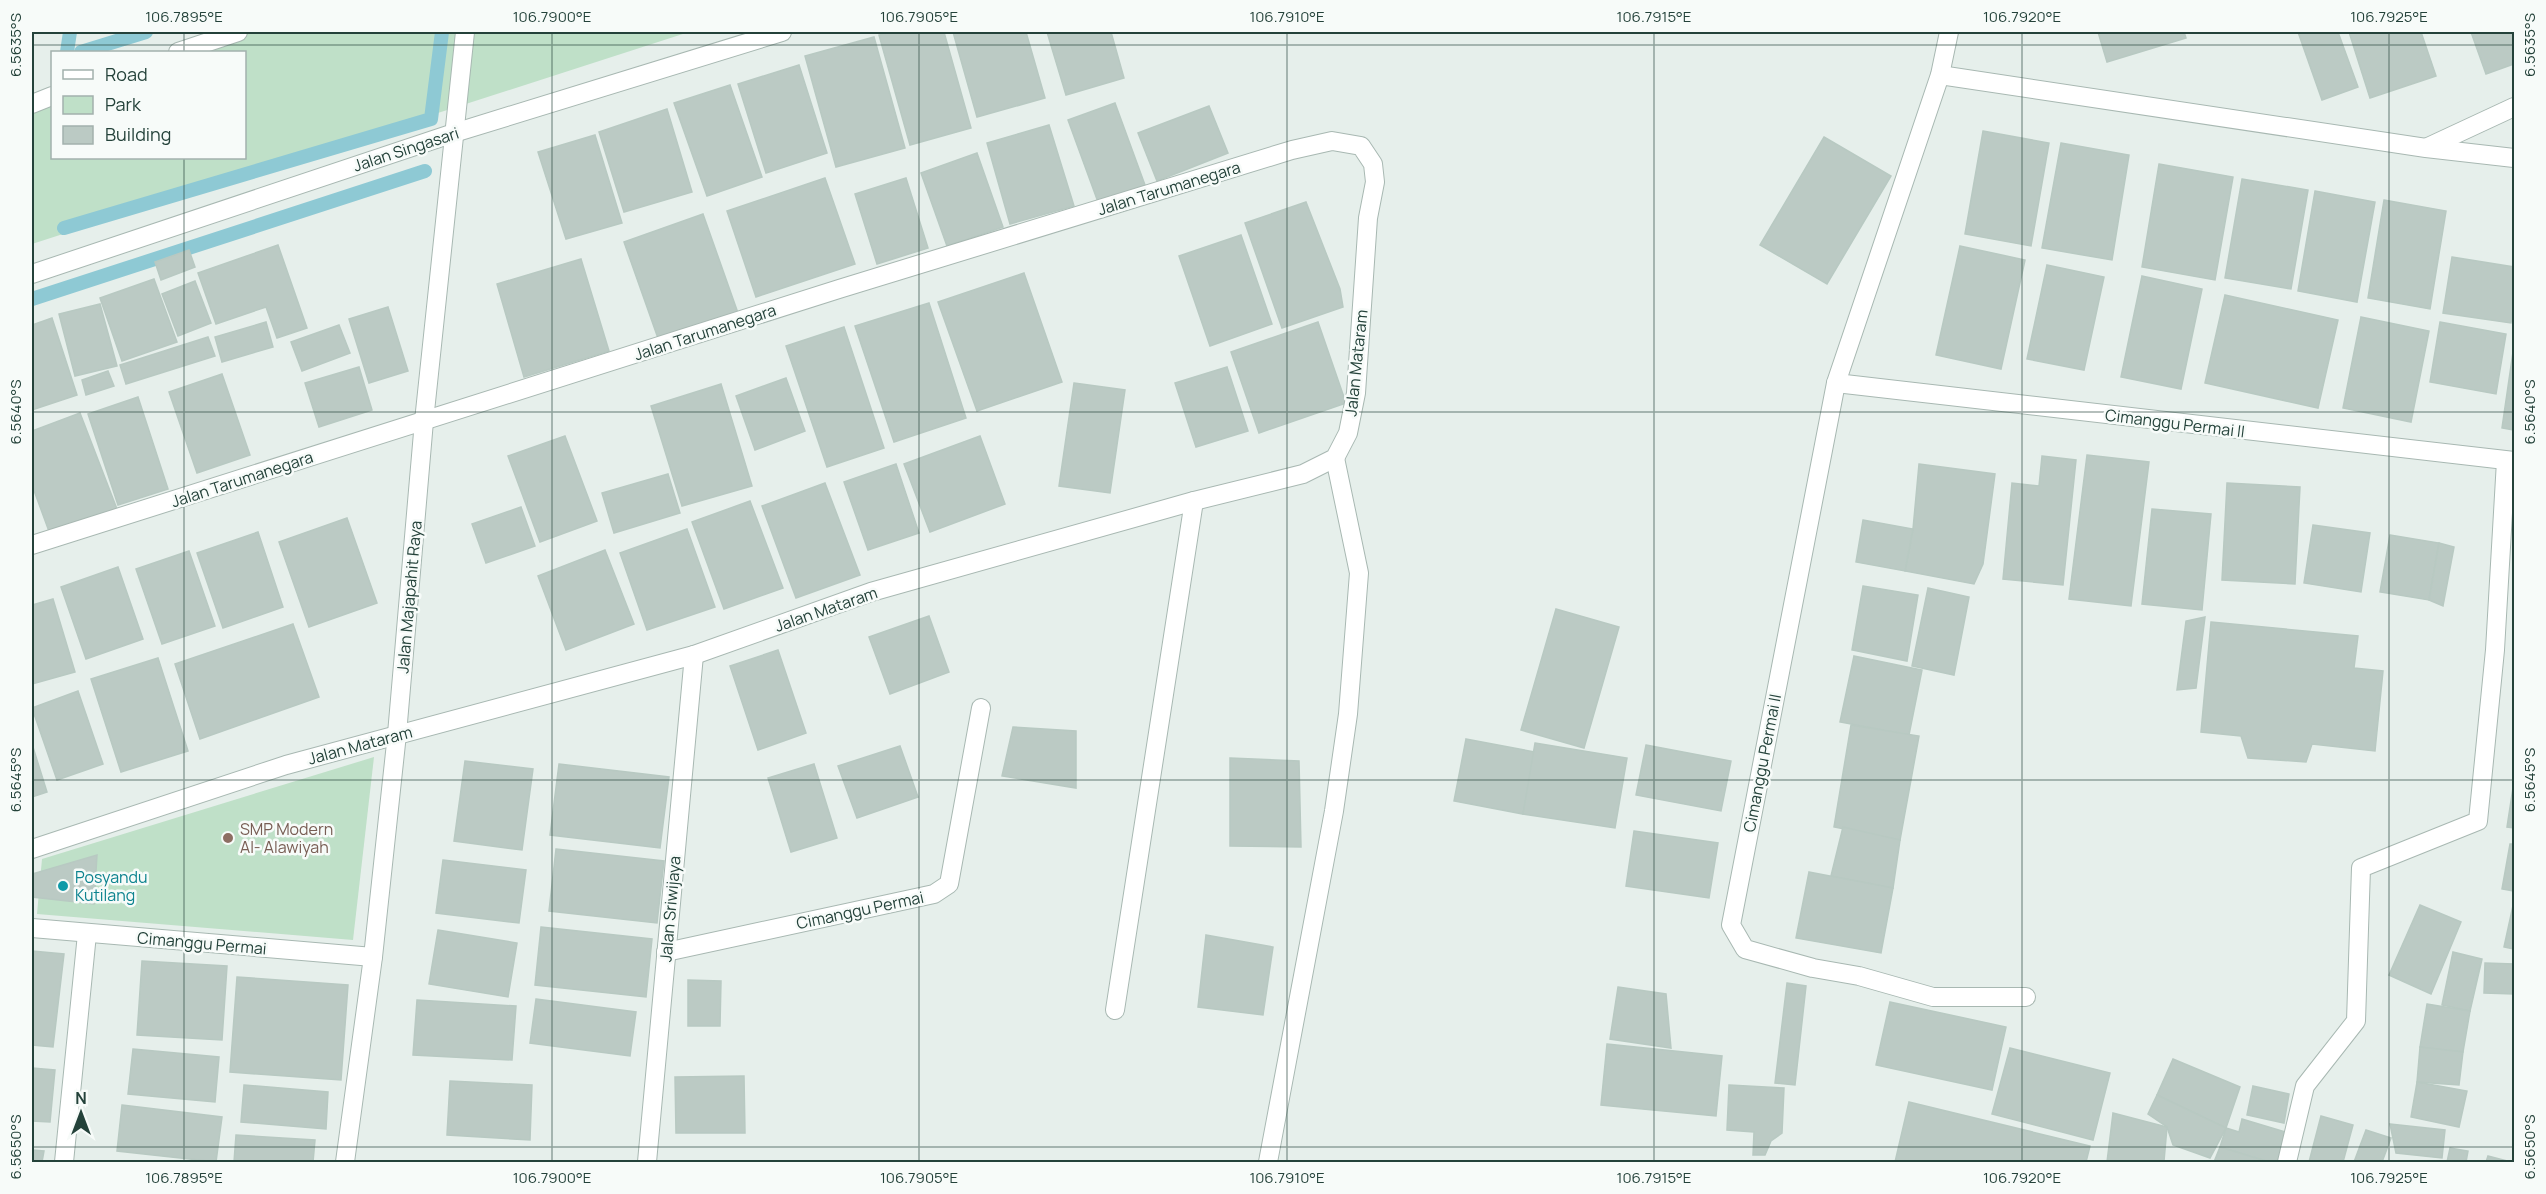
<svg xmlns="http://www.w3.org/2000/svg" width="2546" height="1194" viewBox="0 0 2546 1194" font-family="Manrope,sans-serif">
  <rect width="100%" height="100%" fill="#e6efeb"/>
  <g fill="#bfe0c8">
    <polygon points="244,32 689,32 32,244 32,96 52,90 52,158 244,158 244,52 175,52"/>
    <polygon points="374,757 353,940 37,914 42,859"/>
  </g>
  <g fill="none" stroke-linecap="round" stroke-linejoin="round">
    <g stroke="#8ec9d4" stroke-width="14">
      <polyline points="67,52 70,32"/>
      <polyline points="81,52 146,32"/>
      <polyline points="64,228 431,119 442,32"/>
      <polyline points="32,299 425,171"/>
    </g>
  </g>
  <g fill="#bbcac4" stroke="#b8c9c2" stroke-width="1.5">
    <polygon points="892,32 944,32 971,128 910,145 879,35"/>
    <polygon points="953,32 1026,32 1045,98 977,117"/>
    <polygon points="1047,32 1111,32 1124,78 1066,95"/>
    <polygon points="2098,32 2184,32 2186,38 2107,62"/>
    <polygon points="2298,32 2338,32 2358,87 2322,100"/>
    <polygon points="2349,32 2421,32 2436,76 2370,98"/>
    <polygon points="2471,32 2514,32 2514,64 2486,74"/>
    <polygon points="874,37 905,148 836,167 805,56"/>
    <polygon points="799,65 827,153 766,173 738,84"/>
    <polygon points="730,85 762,177 707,196 674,103"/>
    <polygon points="1115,103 1145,185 1098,202 1068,120"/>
    <polygon points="1209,106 1228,153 1157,181 1138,133"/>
    <polygon points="667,109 692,192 624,212 599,132"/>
    <polygon points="1049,125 1074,206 1010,224 987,143"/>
    <polygon points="1983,131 2049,143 2031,246 1965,234"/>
    <polygon points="595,135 622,223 566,239 538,152"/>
    <polygon points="1824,137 1891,176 1827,284 1760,245"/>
    <polygon points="2061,143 2129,155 2112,260 2042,248"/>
    <polygon points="977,153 1003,227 947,246 921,173"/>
    <polygon points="2159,164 2233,177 2215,280 2142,267"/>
    <polygon points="825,178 855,264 756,297 727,211"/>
    <polygon points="906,178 928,248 877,264 855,194"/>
    <polygon points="2242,179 2308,190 2291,289 2225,278"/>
    <polygon points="2315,191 2375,202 2357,302 2298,291"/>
    <polygon points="2384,200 2446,211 2430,309 2368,298"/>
    <polygon points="1306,202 1340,289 1343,307 1282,328 1245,223"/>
    <polygon points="703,214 738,313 659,341 624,242"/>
    <polygon points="1241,235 1272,324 1210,346 1179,256"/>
    <polygon points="278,245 307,328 277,338 266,307 216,324 198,273"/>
    <polygon points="1960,246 2025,260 2001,369 1936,355"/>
    <polygon points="189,250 195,267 161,280 155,262"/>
    <polygon points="2452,257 2514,267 2514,302 2511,323 2443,313"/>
    <polygon points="581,259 609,351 524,377 497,284"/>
    <polygon points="2047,265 2104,277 2084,370 2027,359"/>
    <polygon points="1024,273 1062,382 977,411 938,302"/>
    <polygon points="2142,276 2202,289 2181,389 2121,377"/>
    <polygon points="154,279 177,342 122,361 100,298"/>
    <polygon points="195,281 211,323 178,336 162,294"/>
    <polygon points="2225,295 2338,320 2318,408 2205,383"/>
    <polygon points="929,303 966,418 894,442 855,326"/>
    <polygon points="100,304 117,366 75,376 59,314"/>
    <polygon points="388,307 408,371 369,383 349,319"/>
    <polygon points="2361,317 2429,331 2411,422 2343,408"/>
    <polygon points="52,318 77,395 32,410 32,325"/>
    <polygon points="266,322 273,347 222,362 215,337"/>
    <polygon points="1318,322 1346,403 1259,433 1231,352"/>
    <polygon points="2440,322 2506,334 2496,394 2430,382"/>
    <polygon points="339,325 350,353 302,371 291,342"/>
    <polygon points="844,327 884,448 827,467 786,346"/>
    <polygon points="208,337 215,356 126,384 120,365"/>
    <polygon points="2514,345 2514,430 2502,428"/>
    <polygon points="359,367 372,410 319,427 305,383"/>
    <polygon points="1227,367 1248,431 1196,447 1175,383"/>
    <polygon points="108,371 114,386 86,395 82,380"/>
    <polygon points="222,374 250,455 197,473 169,392"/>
    <polygon points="786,378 805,431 755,450 736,396"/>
    <polygon points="1074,383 1125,390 1110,493 1059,486"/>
    <polygon points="721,384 752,486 682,506 651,406"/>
    <polygon points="138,397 168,489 118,505 88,414"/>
    <polygon points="80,413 117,509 50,534 32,485 32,431"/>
    <polygon points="565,436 597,521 540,542 508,456"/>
    <polygon points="980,436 1005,504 930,532 904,464"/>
    <polygon points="2087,455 2149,462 2131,606 2069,599"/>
    <polygon points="2042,456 2076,460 2063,585 2003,579 2012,483 2039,486"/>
    <polygon points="896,464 919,533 868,550 844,482"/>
    <polygon points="1919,464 1995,474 1983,564 1974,584 1905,571 1913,529"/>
    <polygon points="668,474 680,513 614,533 602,493"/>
    <polygon points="825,483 860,575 796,598 762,506"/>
    <polygon points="2227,483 2300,487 2295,584 2222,580"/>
    <polygon points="750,501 783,588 724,609 692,522"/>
    <polygon points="521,507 535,546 486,563 472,524"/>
    <polygon points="2152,509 2211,514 2202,610 2142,604"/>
    <polygon points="347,518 377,603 309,627 279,542"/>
    <polygon points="1863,520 1913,529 1905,571 1856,562"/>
    <polygon points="2313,525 2370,533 2361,592 2304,583"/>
    <polygon points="687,529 715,607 647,630 620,553"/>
    <polygon points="258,532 283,607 223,628 197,553"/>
    <polygon points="2390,535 2439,543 2429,600 2380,592"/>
    <polygon points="2439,543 2454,547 2443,606 2429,600"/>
    <polygon points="605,550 634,624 566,650 538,576"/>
    <polygon points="189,551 215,626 162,644 136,569"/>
    <polygon points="118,567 143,639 86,659 61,587"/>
    <polygon points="1863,586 1918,595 1907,661 1852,650"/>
    <polygon points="1928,588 1969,597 1954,675 1912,666"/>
    <polygon points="53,599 75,672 32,684 32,605"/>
    <polygon points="1556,609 1619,627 1584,748 1521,730"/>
    <polygon points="929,616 949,672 890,694 869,637"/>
    <polygon points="2205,617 2196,688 2177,690 2186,621"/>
    <polygon points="2211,622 2358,636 2354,668 2383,671 2375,751 2312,744 2306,762 2248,758 2241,736 2201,732"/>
    <polygon points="293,624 319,697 200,739 175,664"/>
    <polygon points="778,650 806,733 758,750 730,666"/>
    <polygon points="1854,656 1922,670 1909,735 1840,722"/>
    <polygon points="158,658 188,751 121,772 91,679"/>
    <polygon points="78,691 103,764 57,780 32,708"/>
    <polygon points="1851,725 1919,736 1900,840 1834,827"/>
    <polygon points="1013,727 1076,731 1076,788 1002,776"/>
    <polygon points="1466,739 1535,752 1523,814 1454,801"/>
    <polygon points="1535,743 1627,758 1615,828 1523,814"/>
    <polygon points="32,744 47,792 32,797"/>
    <polygon points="1646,745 1731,761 1721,811 1636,795"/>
    <polygon points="900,746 918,797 857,818 838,766"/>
    <polygon points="1230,758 1299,761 1301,847 1230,846"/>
    <polygon points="465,761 533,769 522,850 454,841"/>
    <polygon points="559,764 669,777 660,848 550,835"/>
    <polygon points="814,764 837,838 791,852 768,778"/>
    <polygon points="2514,781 2514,828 2507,827"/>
    <polygon points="1843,827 1900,840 1893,888 1831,876"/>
    <polygon points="1634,831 1718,843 1709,898 1626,886"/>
    <polygon points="2510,844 2514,844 2514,891 2502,889"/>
    <polygon points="556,849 664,861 657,923 549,911"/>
    <polygon points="97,855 94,904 32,897 32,874"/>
    <polygon points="443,860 526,870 519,923 436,913"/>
    <polygon points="1809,872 1893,888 1881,953 1796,938"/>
    <polygon points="2514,901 2514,949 2504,947"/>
    <polygon points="2420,905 2461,922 2431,994 2389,975"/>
    <polygon points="541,927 652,939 646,997 535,985"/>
    <polygon points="438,930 517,943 508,997 429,984"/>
    <polygon points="1206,935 1273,947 1263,1015 1198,1007"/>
    <polygon points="32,951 64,954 53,1047 32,1045"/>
    <polygon points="2453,952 2482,959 2470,1011 2442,1005"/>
    <polygon points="142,961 227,966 222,1040 137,1035"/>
    <polygon points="2485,963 2514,964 2514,994 2484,993"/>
    <polygon points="237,977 348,985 341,1080 230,1072"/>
    <polygon points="688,980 721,981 720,1026 688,1026"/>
    <polygon points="1787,983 1806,986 1795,1085 1775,1083"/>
    <polygon points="1618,987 1666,994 1671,1048 1610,1039"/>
    <polygon points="536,999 636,1012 630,1056 530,1043"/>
    <polygon points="417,1000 516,1006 512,1060 413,1055"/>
    <polygon points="1890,1002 2006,1027 1992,1090 1876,1065"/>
    <polygon points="2427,1004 2470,1011 2463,1052 2420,1047"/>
    <polygon points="1607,1044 1722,1056 1716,1116 1601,1105"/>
    <polygon points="2420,1047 2463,1052 2459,1085 2417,1082"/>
    <polygon points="2010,1048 2110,1073 2093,1140 1992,1114"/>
    <polygon points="133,1049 219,1057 215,1102 128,1094"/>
    <polygon points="2173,1059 2240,1087 2226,1128 2157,1095"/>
    <polygon points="32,1068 55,1070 50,1122 32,1121"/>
    <polygon points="744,1076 745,1133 676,1133 675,1077"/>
    <polygon points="450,1081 532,1085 530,1140 447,1135"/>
    <polygon points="2417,1082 2467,1091 2459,1127 2411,1117"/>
    <polygon points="244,1085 328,1092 326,1129 241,1122"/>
    <polygon points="1729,1085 1784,1088 1782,1133 1771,1141 1765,1155 1753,1155 1754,1132 1727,1130"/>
    <polygon points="2253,1086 2289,1094 2284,1123 2247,1115"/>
    <polygon points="2157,1095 2226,1128 2210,1158 2173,1145 2167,1127 2148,1114"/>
    <polygon points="1909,1102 2090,1146 2086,1162 1895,1162"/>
    <polygon points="122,1105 222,1117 216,1162 117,1151"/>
    <polygon points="2113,1113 2167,1127 2164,1161 2107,1162"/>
    <polygon points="2321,1116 2353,1125 2343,1162 2309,1162"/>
    <polygon points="2242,1119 2289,1133 2280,1162 2269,1162 2220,1147 2226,1128 2239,1132"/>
    <polygon points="2390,1124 2445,1130 2442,1158 2396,1153"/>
    <polygon points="2366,1130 2391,1138 2382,1162 2354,1162"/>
    <polygon points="236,1135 315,1140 313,1162 234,1162"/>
    <polygon points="2220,1147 2269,1162 2214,1162"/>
    <polygon points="2450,1148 2468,1151 2466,1162 2447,1162"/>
    <polygon points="32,1150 44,1151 42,1162 32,1162"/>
    <polygon points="2488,1156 2511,1162 2486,1162"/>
  </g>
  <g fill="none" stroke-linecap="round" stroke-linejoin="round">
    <g stroke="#a8b8b2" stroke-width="20">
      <g id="minor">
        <polyline points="1949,32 1940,75 1836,383 1731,925 1745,949 1813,968 1859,976 1933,997 2026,997"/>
        <polyline points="178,52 238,32"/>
        <polyline points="1940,75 2426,148 2514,158"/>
        <polyline points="32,104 52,96"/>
        <polyline points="2428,147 2514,107"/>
        <polyline points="32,274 454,133 782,32"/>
        <polyline points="1836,383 2514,461"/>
        <polyline points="32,545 839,289 1292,150 1332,141 1361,146 1373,164 1375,182 1368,218 1356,393 1348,433 1335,458 1303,474 1194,501 871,592 694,655 286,765 32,849"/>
        <polyline points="32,928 373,957"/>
        <polyline points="666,952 934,894 949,884 981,708"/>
        <polyline points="1115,1010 1194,501"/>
        <polyline points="64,1162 87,934"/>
        <polyline points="345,1162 373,957 397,734 424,421 465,32"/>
        <polyline points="647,1162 694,655"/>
        <polyline points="1268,1162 1334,811 1348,714 1359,573 1335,458"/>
        <polyline points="2287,1162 2305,1086 2356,1021 2361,868 2478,821 2495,650 2506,461"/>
      </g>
    </g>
    <use href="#minor" stroke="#fff" stroke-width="18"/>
  </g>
  <path fill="none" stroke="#24423a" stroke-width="1.5" stroke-opacity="0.45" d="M184 32V52M552 32V1162M919 32V1162M1287 32V1162M1654 32V1162M2022 32V1162M2389 32V1162M32 45H2514M184 158V1162M32 412H2514M32 780H2514M32 1147H2514"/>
  <circle fill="#8d6e63" stroke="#f7fbf9" stroke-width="2" cx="228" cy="838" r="6"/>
  <circle fill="#0f9aa8" stroke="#f7fbf9" stroke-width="2" cx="63" cy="886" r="6"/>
  <g text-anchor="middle" stroke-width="5" stroke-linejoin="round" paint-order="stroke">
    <g font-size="16" fill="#24423a" stroke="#f7fbf9">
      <text transform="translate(406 149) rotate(-18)" y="6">Jalan Singasari</text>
      <text transform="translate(1169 188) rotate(-17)" y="6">Jalan Tarumanegara</text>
      <text transform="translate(705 332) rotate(-18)" y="6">Jalan Tarumanegara</text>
      <text transform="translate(1356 363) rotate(-84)" y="6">Jalan Mataram</text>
      <text transform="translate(2175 423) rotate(7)" y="6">Cimanggu Permai II</text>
      <text transform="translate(242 479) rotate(-18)" y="6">Jalan Tarumanegara</text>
      <text transform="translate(409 597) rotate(-85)" y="6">Jalan Majapahit Raya</text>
      <text transform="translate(826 609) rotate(-19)" y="6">Jalan Mataram</text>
      <text transform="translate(360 745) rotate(-15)" y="6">Jalan Mataram</text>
      <text transform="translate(1762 763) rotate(-79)" y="6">Cimanggu Permai II</text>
      <text transform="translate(670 909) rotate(-85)" y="6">Jalan Sriwijaya</text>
      <text transform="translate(860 910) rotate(-12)" y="6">Cimanggu Permai</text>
      <text transform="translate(202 943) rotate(5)" y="6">Cimanggu Permai</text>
    </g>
    <g font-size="16" fill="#785e54" stroke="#f7fbf9" text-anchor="start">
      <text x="240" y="835">SMP Modern<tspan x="240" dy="18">Al- Alawiyah</tspan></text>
    </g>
    <g font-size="16" fill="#0d838f" stroke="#f7fbf9" text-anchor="start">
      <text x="75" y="883">Posyandu<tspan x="75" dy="18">Kutilang</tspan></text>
    </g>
  </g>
  <rect width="2546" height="1194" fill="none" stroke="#f7fbf9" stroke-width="66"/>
  <rect x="51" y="51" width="195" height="108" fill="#f7fbf9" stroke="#a3b1ad" stroke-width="1.5"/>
  <rect x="63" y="70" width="30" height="9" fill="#ffffff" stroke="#a3b1ad" stroke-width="1.5"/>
  <text x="105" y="81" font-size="18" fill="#24423a">Road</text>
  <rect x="63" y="96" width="30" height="18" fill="#bfe0c8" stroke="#a3b1ad" stroke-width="1.5"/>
  <text x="105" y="111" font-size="18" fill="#24423a">Park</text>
  <rect x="63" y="126" width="30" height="18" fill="#bbcac4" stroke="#a3b1ad" stroke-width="1.5"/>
  <text x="105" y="141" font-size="18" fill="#24423a">Building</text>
  <g transform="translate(81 1113)" stroke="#f7fbf9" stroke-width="4.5" paint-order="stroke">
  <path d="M0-4.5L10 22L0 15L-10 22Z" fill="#24423a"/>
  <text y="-9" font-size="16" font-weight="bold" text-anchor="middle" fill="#24423a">N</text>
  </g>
  <rect x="33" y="33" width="2480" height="1128" fill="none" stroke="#24423a" stroke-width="2"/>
  <g font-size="15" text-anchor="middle" fill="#24423a">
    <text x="184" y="22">106.7895°E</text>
    <text x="552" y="22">106.7900°E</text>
    <text x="919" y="22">106.7905°E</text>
    <text x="1287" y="22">106.7910°E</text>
    <text x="1654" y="22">106.7915°E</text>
    <text x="2022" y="22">106.7920°E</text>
    <text x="2389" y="22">106.7925°E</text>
    <text transform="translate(16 45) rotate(-90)" y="5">6.5635°S</text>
    <text transform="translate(2530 45) rotate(-90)" y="5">6.5635°S</text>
    <text transform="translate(16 412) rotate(-90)" y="5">6.5640°S</text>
    <text transform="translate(2530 412) rotate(-90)" y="5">6.5640°S</text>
    <text transform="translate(16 780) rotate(-90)" y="5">6.5645°S</text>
    <text transform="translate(2530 780) rotate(-90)" y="5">6.5645°S</text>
    <text transform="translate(16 1147) rotate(-90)" y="5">6.5650°S</text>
    <text transform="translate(2530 1147) rotate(-90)" y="5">6.5650°S</text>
    <text x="184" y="1183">106.7895°E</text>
    <text x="552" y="1183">106.7900°E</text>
    <text x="919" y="1183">106.7905°E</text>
    <text x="1287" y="1183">106.7910°E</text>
    <text x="1654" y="1183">106.7915°E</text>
    <text x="2022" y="1183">106.7920°E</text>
    <text x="2389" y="1183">106.7925°E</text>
  </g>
</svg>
